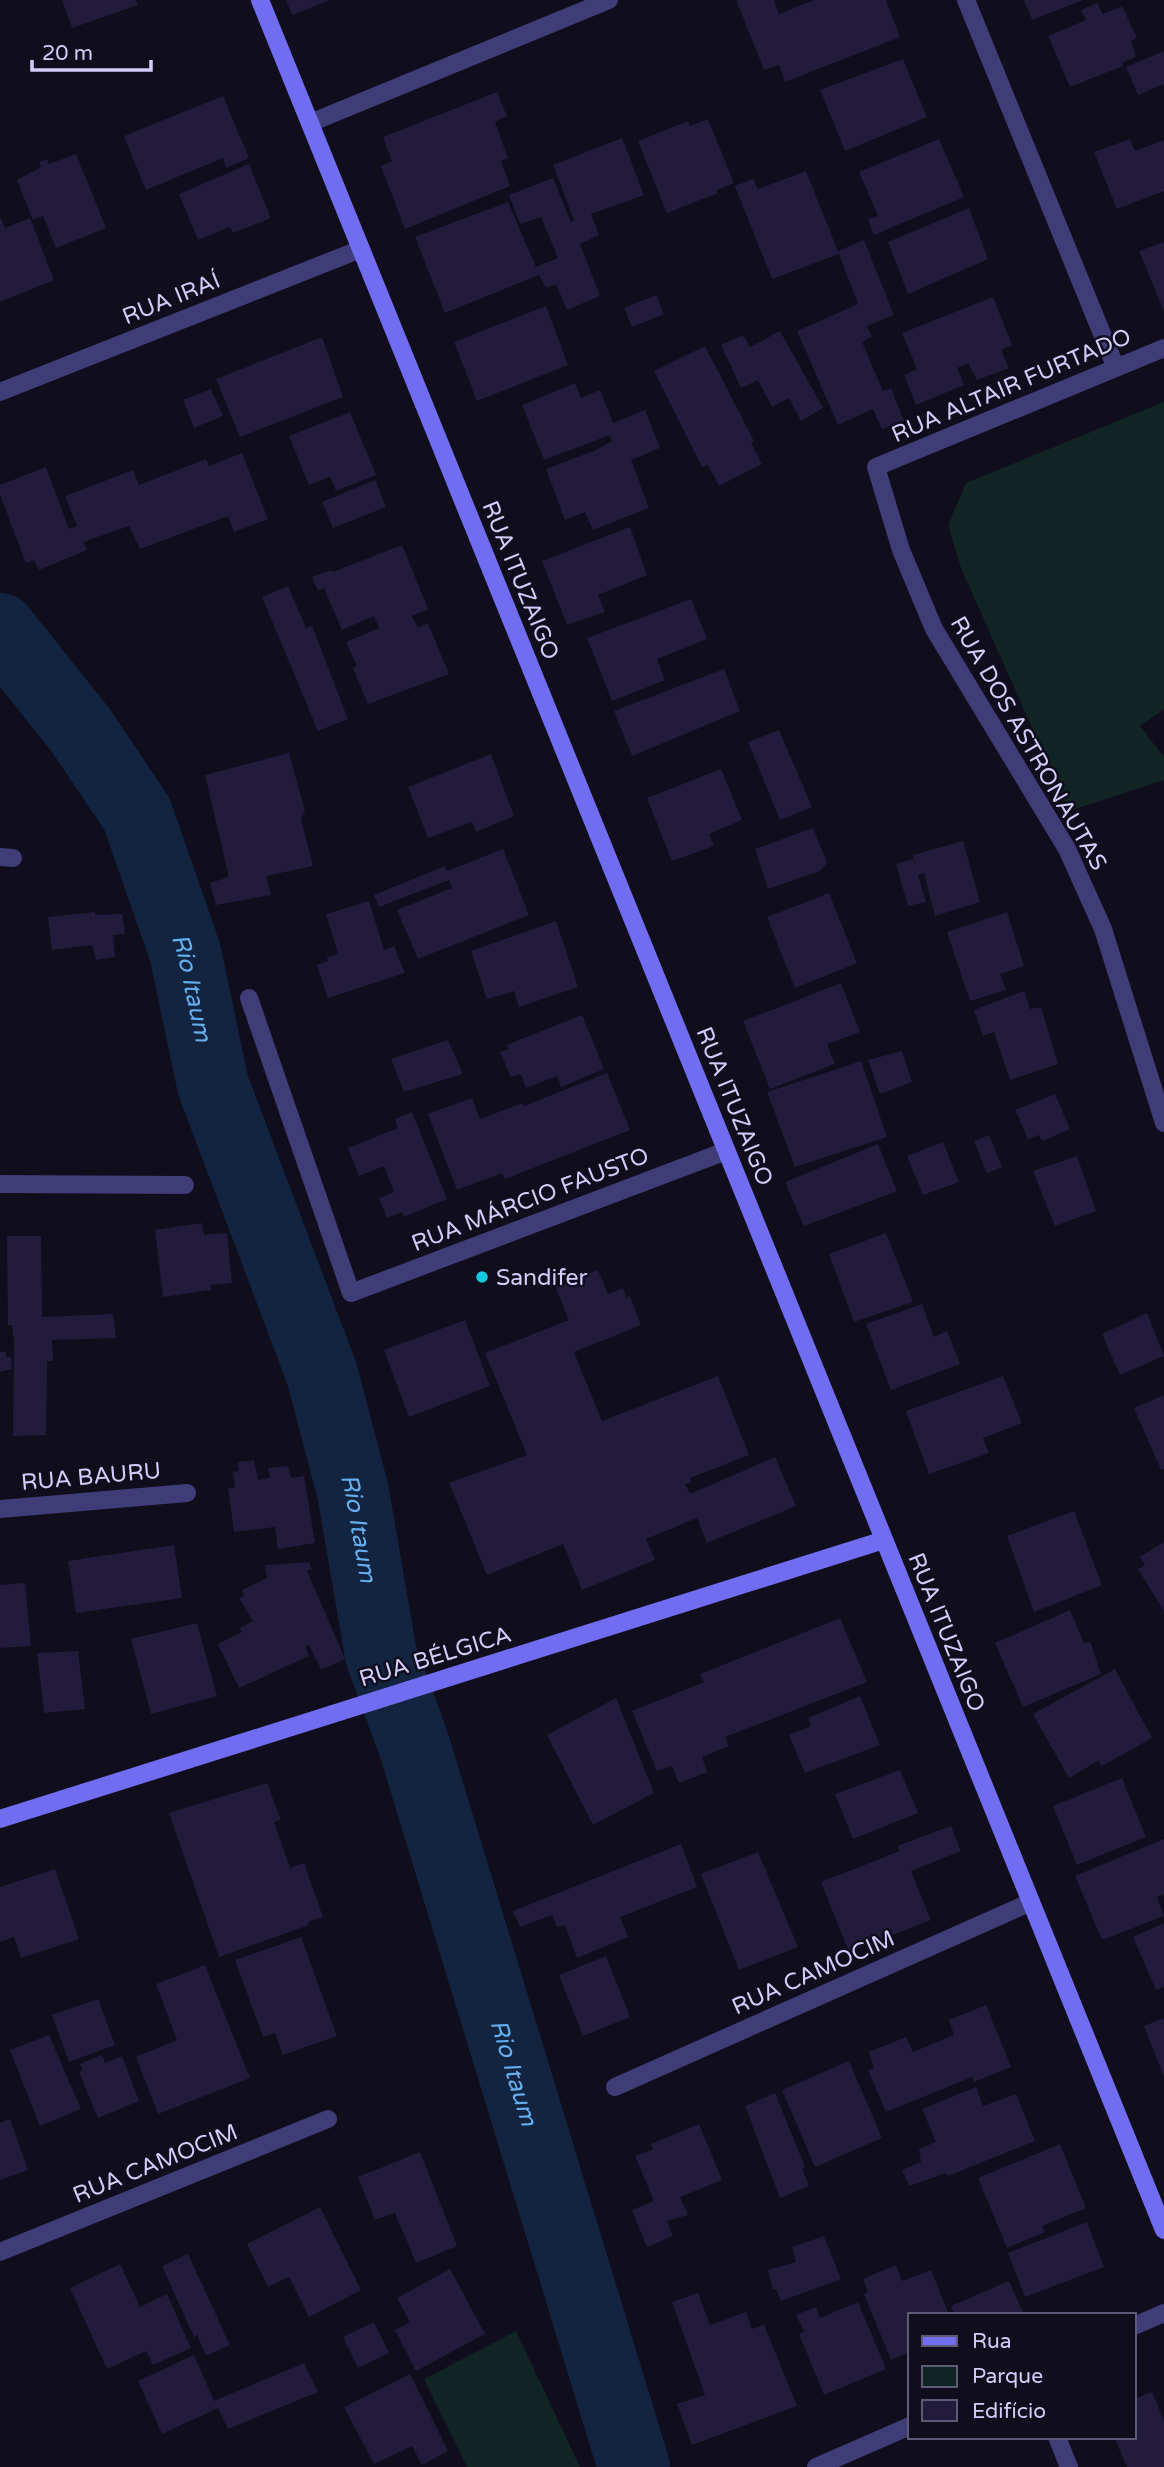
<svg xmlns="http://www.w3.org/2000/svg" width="1164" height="2467" viewBox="0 0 1164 2467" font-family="'Varela Round',sans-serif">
  <rect width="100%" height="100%" fill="#100d1c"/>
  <g fill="#112525">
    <polygon points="1164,402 1164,709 1140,726 1164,757 1164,780 1069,811 961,568 948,525 966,483"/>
    <polygon points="516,2331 580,2467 467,2467 424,2379"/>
  </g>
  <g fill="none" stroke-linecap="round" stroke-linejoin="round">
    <path stroke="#122440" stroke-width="72" id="s1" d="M0 629 82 732 137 814 185 952 213 1085 322 1374 353 1492 381 1655 414 1745 634 2467"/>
  </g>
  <g fill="#221b3b">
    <polygon points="62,0 136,0 138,5 72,28"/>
    <polygon points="286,0 330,0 292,15"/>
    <polygon points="736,0 774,0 779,14 814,0 886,0 900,37 785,82 779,65 764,70"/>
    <polygon points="1024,0 1083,0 1032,20"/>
    <polygon points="1097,3 1103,14 1122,6 1137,38 1131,41 1136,57 1122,63 1123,66 1070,87 1048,36 1086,20 1081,10"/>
    <polygon points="1164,51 1164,84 1138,95 1126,67"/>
    <polygon points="903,59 927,117 845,151 820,90"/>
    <polygon points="497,92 507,116 495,122 508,158 501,161 510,186 405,229 381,166 392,161 383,137"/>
    <polygon points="223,96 249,158 226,168 223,158 146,190 124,136"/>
    <polygon points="708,119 734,183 717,190 718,193 667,213 638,141 688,121 690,126"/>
    <polygon points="622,138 644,195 591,214 599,235 580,244 600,296 567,310 556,284 546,288 539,275 445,313 415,237 508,202 536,267 558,258 541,217 520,224 509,195 553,178 571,222 574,220 553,165"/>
    <polygon points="939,139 964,197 874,235 868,219 878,216 859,172"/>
    <polygon points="1130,139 1135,151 1164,140 1164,191 1117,209 1094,152"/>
    <polygon points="76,154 106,228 56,248 43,216 33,220 17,180 41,167 39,162 47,159 49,164"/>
    <polygon points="249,164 271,218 233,233 230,227 198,240 179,194"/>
    <polygon points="806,171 838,251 864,240 894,315 867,326 872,337 862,342 883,391 891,388 904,421 882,429 873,409 838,425 797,331 858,304 839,254 772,279 735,186 753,179 758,189"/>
    <polygon points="969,208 988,259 908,294 888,242"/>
    <polygon points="0,217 5,228 30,218 54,280 0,302"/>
    <polygon points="1164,242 1164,311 1139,251"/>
    <polygon points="656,295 664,314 632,327 624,308"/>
    <polygon points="993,297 1012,345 1001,350 1009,368 977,380 968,363 957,368 964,385 916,405 904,375 917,369 902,333"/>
    <polygon points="546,306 568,365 477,401 454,342"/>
    <polygon points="780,331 823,408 801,421 789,398 772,407 758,380 741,388 721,345 743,335 750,347"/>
    <polygon points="322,337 343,397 240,437 216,379"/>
    <polygon points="705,346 754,441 751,443 762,464 719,486 708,465 702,467 654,371"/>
    <polygon points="575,383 581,398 600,390 613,423 645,410 660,448 631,460 649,508 593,530 585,512 565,520 546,469 596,450 612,441 610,435 544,460 522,405"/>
    <polygon points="211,389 223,416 194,428 183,400"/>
    <polygon points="350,412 376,475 336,491 330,477 309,485 289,436"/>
    <polygon points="242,453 268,519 234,532 228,516 140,549 129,526 83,542 87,550 39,570 34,560 26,563 0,495 0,485 46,467 69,529 77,526 65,496 133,470 139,485 206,459 209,466"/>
    <polygon points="375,480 386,507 333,528 322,502"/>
    <polygon points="630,527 647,575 598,595 605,612 567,625 542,561"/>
    <polygon points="402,545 428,609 412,616 418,628 428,623 449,674 368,704 353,668 357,666 346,642 379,628 374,616 342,630 324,588 318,591 312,577 331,570 333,572"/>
    <polygon points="288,586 306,628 312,626 348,719 318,731 262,597"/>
    <polygon points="691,599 707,639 657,659 665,680 612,701 587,638"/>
    <polygon points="724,669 740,711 632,756 614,711"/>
    <polygon points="779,730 812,807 780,820 748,742"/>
    <polygon points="289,753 305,811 301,819 313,866 266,876 271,895 216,905 210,883 229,877 205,775"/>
    <polygon points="491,754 514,816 476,832 472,822 428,838 408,787"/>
    <polygon points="721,769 742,820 709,834 714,846 672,861 647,798"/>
    <polygon points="813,828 827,863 820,871 768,889 755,849"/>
    <polygon points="963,841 980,902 935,916 924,873 918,875 926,902 908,906 896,864 913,859 916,867 913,855"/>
    <polygon points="503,849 529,915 418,959 397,910 452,888 449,880 379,907 374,895 445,866 447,871"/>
    <polygon points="829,893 857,963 795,988 767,917"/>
    <polygon points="369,901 384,950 394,946 405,973 328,998 317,965 328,961 327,957 338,954 326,914"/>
    <polygon points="95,912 95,915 122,914 125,934 113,935 115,957 96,960 92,945 52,950 48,917"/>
    <polygon points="1007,912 1024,966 1000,974 1006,990 970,1001 947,932"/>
    <polygon points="556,921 578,987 519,1007 514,991 487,999 471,951"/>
    <polygon points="841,983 860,1032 827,1044 835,1064 770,1089 743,1021"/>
    <polygon points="1024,991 1030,1009 1041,1007 1058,1064 1010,1080 994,1032 983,1036 974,1010"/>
    <polygon points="582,1015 604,1069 561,1087 557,1076 526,1088 521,1074 511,1077 500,1052 509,1049 507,1045"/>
    <polygon points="448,1040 463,1074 404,1092 391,1059"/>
    <polygon points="902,1051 912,1082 880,1094 868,1060"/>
    <polygon points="861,1061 887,1137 795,1167 767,1092"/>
    <polygon points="607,1073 630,1130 505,1179 502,1173 457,1190 428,1114 472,1098 480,1119 523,1103 524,1106"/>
    <polygon points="1055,1094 1070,1129 1042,1141 1039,1135 1028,1139 1015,1110"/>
    <polygon points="412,1112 447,1199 404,1217 402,1212 387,1218 379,1198 394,1192 384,1166 359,1176 348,1148 398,1128 395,1119"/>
    <polygon points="989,1135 1002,1167 987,1173 974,1141"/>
    <polygon points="943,1142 959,1182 923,1195 907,1156"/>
    <polygon points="878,1144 897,1191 804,1226 785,1182"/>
    <polygon points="1077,1156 1096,1211 1055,1226 1033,1171"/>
    <polygon points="202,1223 204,1235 227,1233 232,1283 211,1285 211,1290 163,1297 155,1230"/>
    <polygon points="886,1233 913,1302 854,1322 829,1254"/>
    <polygon points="7,1236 41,1236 42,1317 113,1314 116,1338 52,1340 53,1361 47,1361 46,1435 13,1436 14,1341 12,1325 8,1325"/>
    <polygon points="598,1270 608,1294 623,1288 626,1297 630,1296 641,1325 574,1352 602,1421 718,1376 749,1455 690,1478 691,1483 685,1484 690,1494 775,1457 796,1506 707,1543 697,1518 646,1539 655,1560 582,1590 563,1544 487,1575 449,1483 527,1455 485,1353 569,1320 555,1286"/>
    <polygon points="922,1304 934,1337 947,1331 960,1364 891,1390 866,1324"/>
    <polygon points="1147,1313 1164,1356 1120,1375 1102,1334"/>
    <polygon points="465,1320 490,1386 409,1417 384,1350"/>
    <polygon points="0,1352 6,1352 6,1357 11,1357 12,1369 0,1372"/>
    <polygon points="1003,1376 1022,1423 983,1438 989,1453 929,1474 906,1411"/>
    <polygon points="1164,1395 1164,1469 1161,1470 1134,1408"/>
    <polygon points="254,1460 258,1480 270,1478 268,1468 288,1466 291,1478 304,1476 315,1543 278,1549 275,1527 234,1532 228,1488 235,1488 233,1472 239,1471 238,1462"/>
    <polygon points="1074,1511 1102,1585 1034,1612 1007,1536"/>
    <polygon points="1164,1542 1164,1611 1138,1569 1145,1565 1140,1557"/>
    <polygon points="174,1545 182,1598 76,1613 68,1561"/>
    <polygon points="309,1562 312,1569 307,1571 345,1659 321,1670 309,1645 305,1647 309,1656 239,1688 218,1644 242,1632 240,1628 253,1621 239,1598 244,1596 242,1590 267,1578 265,1565"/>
    <polygon points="25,1583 31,1646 0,1648 0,1585"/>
    <polygon points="1070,1610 1084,1643 1090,1641 1101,1674 1023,1707 995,1643"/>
    <polygon points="840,1618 867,1682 725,1737 729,1746 702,1757 707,1772 679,1783 672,1766 657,1771 632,1711 704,1682 700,1674"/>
    <polygon points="197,1623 217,1696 151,1714 131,1639"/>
    <polygon points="78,1651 85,1709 44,1713 37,1653"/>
    <polygon points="1115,1669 1152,1738 1102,1766 1098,1761 1069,1778 1033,1714"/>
    <polygon points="860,1696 880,1745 805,1773 789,1735 811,1726 808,1718"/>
    <polygon points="616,1698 654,1793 593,1825 547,1735"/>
    <polygon points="900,1770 918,1813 853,1839 835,1794"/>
    <polygon points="1122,1778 1146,1837 1077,1865 1053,1806"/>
    <polygon points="267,1783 281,1820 274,1822 290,1868 304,1863 323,1917 308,1922 309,1925 219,1957 169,1813"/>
    <polygon points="951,1826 961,1851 911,1871 931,1920 849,1952 821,1882 900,1851 897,1846"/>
    <polygon points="1164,1839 1164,1894 1157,1897 1164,1916 1102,1940 1075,1876"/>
    <polygon points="681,1844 697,1887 620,1917 628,1937 577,1958 565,1925 557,1927 552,1915 520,1927 513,1911"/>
    <polygon points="758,1852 798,1947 739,1970 701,1874"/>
    <polygon points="55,1869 79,1939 21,1958 14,1937 0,1942 0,1887"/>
    <polygon points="1164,1923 1164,1986 1156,1990 1133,1937"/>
    <polygon points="301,1937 337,2036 283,2055 275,2033 263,2037 235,1960"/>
    <polygon points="606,1956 630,2017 583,2036 559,1975"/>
    <polygon points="205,1965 250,2078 158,2114 136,2057 177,2040 156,1984"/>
    <polygon points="98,1999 115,2045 69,2062 52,2015"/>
    <polygon points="986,2005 1011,2067 974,2082 972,2077 886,2112 868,2070 874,2068 869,2052 906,2037 913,2052 954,2035 949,2020"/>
    <polygon points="1164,2018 1164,2077 1144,2026"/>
    <polygon points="49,2035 81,2109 40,2126 10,2050"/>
    <polygon points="102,2055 105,2063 122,2056 139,2101 98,2118 79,2072 83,2070 80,2064"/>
    <polygon points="849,2061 882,2138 815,2167 782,2090"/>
    <polygon points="976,2087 983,2106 1016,2094 1035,2141 948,2176 946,2173 909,2186 902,2170 921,2162 919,2149 936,2142 922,2109"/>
    <polygon points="775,2093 805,2167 802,2168 809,2186 780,2198 745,2106"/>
    <polygon points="10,2119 28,2170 0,2180 0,2123"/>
    <polygon points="699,2124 722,2180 680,2197 688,2215 667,2221 673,2236 647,2247 632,2210 654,2201 635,2156 653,2149 651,2144"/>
    <polygon points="1060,2144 1086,2208 1042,2226 1045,2232 1007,2248 978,2178"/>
    <polygon points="420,2152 457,2246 416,2263 395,2213 375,2220 358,2177"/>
    <polygon points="320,2207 361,2290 309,2317 289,2277 268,2287 247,2244"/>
    <polygon points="1087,2222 1104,2267 1025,2297 1008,2253"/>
    <polygon points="824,2236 841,2279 781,2301 776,2289 773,2290 768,2270 796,2262 792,2247"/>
    <polygon points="188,2254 230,2345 206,2356 197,2335 194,2337 162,2266"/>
    <polygon points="120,2264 140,2307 167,2294 191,2348 153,2365 146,2351 107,2369 70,2288"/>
    <polygon points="896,2265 902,2281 931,2270 949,2315 910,2315 910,2352 891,2360 864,2294 868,2292 863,2279"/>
    <polygon points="450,2269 485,2334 416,2371 395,2330 410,2322 397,2298"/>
    <polygon points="1009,2281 1024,2315 955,2315 951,2306"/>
    <polygon points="698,2293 710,2325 746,2312 752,2329 764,2325 797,2406 692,2445 677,2404 705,2395 672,2302"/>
    <polygon points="858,2302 886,2369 824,2395 799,2334 804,2331 796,2315 816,2307 820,2318"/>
    <polygon points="374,2322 389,2353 358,2368 343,2337"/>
    <polygon points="194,2355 214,2401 304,2363 318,2392 228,2429 218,2408 162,2434 138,2381"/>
    <polygon points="410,2374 448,2451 422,2465 412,2446 374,2464 344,2407"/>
    <polygon points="1152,2392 1164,2421 1164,2467 1127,2467 1114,2437 1134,2437 1134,2399"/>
  </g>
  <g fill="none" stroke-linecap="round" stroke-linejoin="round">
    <g stroke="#3f3c77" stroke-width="18">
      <polyline points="966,0 1116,368"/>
      <polyline points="310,123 609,0"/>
      <polyline points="1164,348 876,467 901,550 934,629 1067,849 1103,929 1164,1123"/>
      <polyline points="0,392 361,249"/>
      <polyline points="0,857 13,858"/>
      <polyline points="249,998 351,1293 726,1151"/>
      <polyline points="0,1184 185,1185"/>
      <polyline points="0,1509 187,1493"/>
      <polyline points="615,2087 1031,1902"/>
      <polyline points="0,2252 328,2119"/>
      <polyline points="1134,2326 1164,2313"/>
      <polyline points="1057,2437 1069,2467"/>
      <polyline points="816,2467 910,2426"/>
    </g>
    <g stroke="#716df1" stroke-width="18">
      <polyline points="260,0 1164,2230"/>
      <polyline points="0,1819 884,1540"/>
    </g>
  </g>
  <circle fill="#15c8de" stroke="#100d1c" stroke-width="2.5" cx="482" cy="1277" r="7"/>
  <g text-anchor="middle" stroke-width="5" stroke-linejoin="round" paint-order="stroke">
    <g font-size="23" fill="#d2cdfa" stroke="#100d1c">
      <text transform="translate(171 298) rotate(-22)" y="8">RUA IRAÍ</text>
      <text transform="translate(1011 385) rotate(-23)" y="8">RUA ALTAIR FURTADO</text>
      <text transform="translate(521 580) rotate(68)" y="8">RUA ITUZAIGO</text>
      <text transform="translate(1029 743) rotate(60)" y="8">RUA DOS ASTRONAUTAS</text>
      <text transform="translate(735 1106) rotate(68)" y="8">RUA ITUZAIGO</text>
      <text transform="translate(530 1199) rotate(-21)" y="8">RUA MÁRCIO FAUSTO</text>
      <text transform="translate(91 1476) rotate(-5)" y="8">RUA BAURU</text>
      <text transform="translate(947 1632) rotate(68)" y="8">RUA ITUZAIGO</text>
      <text transform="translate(435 1656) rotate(-17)" y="8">RUA BÉLGICA</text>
      <text transform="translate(813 1972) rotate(-24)" y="8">RUA CAMOCIM</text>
      <text transform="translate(155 2163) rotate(-22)" y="8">RUA CAMOCIM</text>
    </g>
    <g font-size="23" fill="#d2cdfa" stroke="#100d1c" text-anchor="start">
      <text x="496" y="1285">Sandifer</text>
    </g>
    <g font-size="24" font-style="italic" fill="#65aff0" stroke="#100d1c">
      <text dy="8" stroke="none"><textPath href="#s1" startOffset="413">Rio Itaum</textPath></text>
      <text dy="8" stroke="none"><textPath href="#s1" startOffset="980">Rio Itaum</textPath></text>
      <text dy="8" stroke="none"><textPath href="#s1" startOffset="1547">Rio Itaum</textPath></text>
    </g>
  </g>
  <rect x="908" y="2313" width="228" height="126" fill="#100d1c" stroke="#5e5a75" stroke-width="2"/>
  <rect x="922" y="2336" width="35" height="10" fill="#716df1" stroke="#5e5a75" stroke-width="2"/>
  <text x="972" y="2348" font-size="21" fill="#d2cdfa">Rua</text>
  <rect x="922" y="2366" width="35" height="21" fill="#112525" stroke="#5e5a75" stroke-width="2"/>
  <text x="972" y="2383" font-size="21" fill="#d2cdfa">Parque</text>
  <rect x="922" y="2400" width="35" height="21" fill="#221b3b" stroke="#5e5a75" stroke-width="2"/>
  <text x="972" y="2418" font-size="21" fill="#d2cdfa">Edifício</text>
  <path d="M32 60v10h119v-10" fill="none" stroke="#d2cdfa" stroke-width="3.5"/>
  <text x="42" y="60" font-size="21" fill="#d2cdfa" stroke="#100d1c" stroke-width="5" paint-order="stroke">20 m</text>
</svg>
